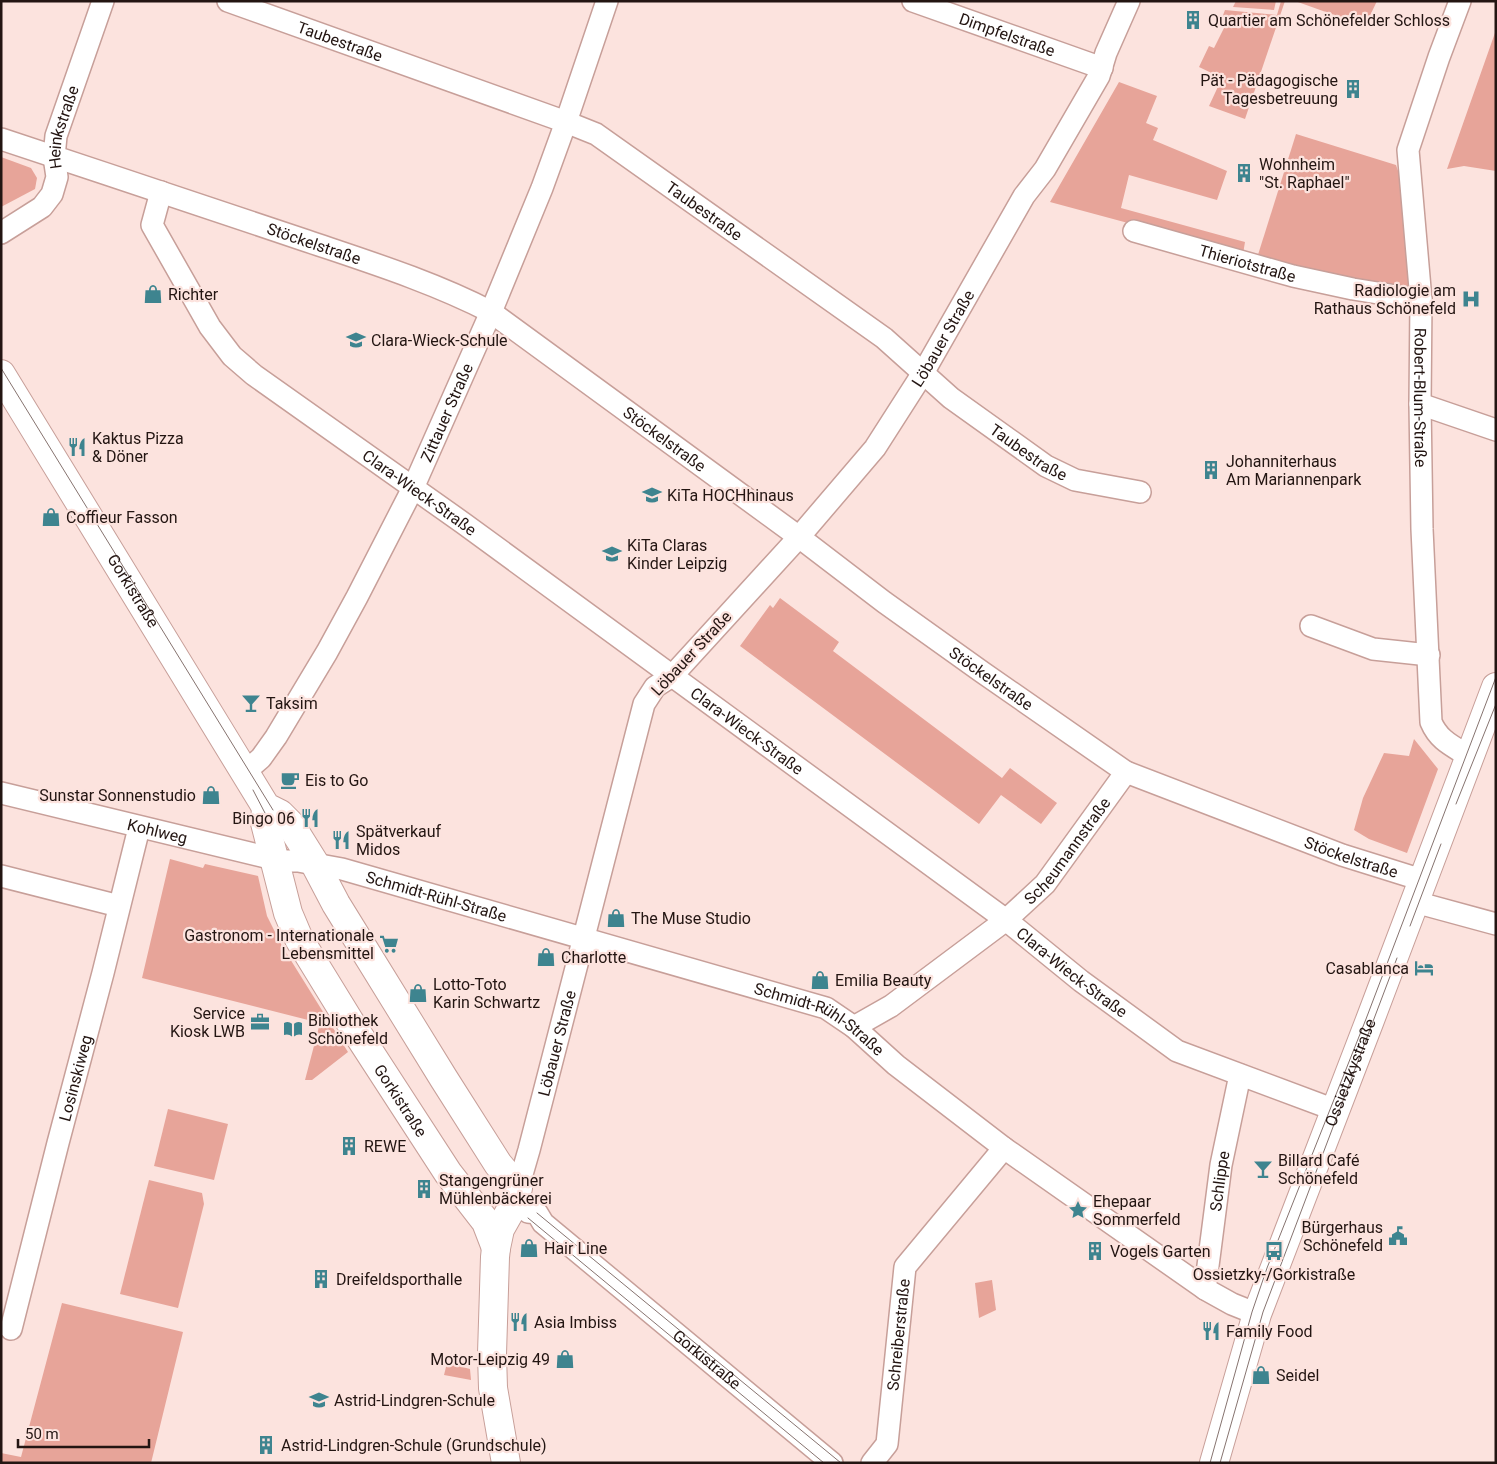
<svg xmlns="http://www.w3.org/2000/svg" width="1497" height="1464" viewBox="0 0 1497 1464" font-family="Roboto,sans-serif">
  <rect width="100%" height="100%" fill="#fce3de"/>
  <g fill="#e7a499">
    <polygon points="1236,1 1276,1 1274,10 1233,7"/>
    <polygon points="1281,1 1285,1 1245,119 1209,106 1222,78 1199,67 1209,46 1214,48 1225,26 1220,23 1225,10 1277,15"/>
    <polygon points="1295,1 1377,1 1365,26"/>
    <polygon points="1496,30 1496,171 1464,166 1447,169"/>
    <polygon points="1119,82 1157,96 1146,123 1158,128 1153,140 1227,171 1217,200 1129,175 1121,208 1245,242 1243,254 1050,202"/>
    <polygon points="1296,134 1396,165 1406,194 1414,291 1257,258"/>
    <polygon points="1,157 31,168 37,178 35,189 1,207"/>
    <polygon points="780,598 839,642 833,651 1002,778 1010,768 1057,803 1041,824 1001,795 979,824 740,646 770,605 773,608"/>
    <polygon points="1414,739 1438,769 1407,853 1369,839 1354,830 1363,798 1384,753 1409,756"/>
    <polygon points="170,859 203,868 205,864 258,876 267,916 282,946 348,1052 312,1080 305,1080 320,1023 142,978"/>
    <polygon points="168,1109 228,1124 214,1180 154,1166"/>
    <polygon points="149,1180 202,1193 204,1204 178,1308 120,1294"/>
    <polygon points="992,1280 996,1310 979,1318 975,1283"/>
    <polygon points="62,1303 183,1332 151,1463 1,1463 1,1453 21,1457"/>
    <polygon points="447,1363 470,1369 471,1380 444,1375"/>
  </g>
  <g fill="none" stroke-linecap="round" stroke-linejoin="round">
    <g stroke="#c79f99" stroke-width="24">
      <g id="minor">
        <path id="s1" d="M228 1 566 122 596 134 884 338 951 398 1046 466 1075 480 1140 492"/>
        <path id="s2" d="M913 1 1102 68"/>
        <path id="s3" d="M1460 1 1439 57 1408 150 1421 300 1420 404 1422 529 1431 722C1439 741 1453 746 1470 757"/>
        <path id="s4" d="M1 139C103 173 205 206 307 241 369 262 433 282 491 312L799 537 884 602 982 672 1126 772 1342 855 1422 880"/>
        <path id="s5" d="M161 192 152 225 210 327 232 356 254 375 463 523 1006 920 1081 981 1177 1051 1335 1110"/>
        <path id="s6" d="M1134 231 1293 276 1353 289 1421 300"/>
        <path id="s7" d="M1 233 42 207 52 194 57 177 54 157 56 136 103 1"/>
        <polyline points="1420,404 1496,430"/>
        <polyline points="1311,626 1373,649 1429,655"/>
        <path id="s8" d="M245 772 261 758 276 737 327 652 357 597 413 488 491 312 542 188 566 122 607 1"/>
        <path id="s9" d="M1 793 274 859 284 861H298L342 869 826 1008 854 1027 896 1065 1004 1148 1205 1289 1232 1304 1257 1314"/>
        <polyline points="1,876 119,906"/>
        <polyline points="1415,902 1496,924"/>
        <path id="s10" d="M854 1027 891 1006 1006 920 1045 884 1126 772"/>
        <path id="s11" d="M518 1188 529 1150 551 1065 644 704 655 687 672 676 799 537 875 448 923 373 1024 196 1045 169 1099 76 1106 53 1129 1"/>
        <path id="s12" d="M515 1201 528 1212 537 1213 543 1223 832 1463"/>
        <path id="s13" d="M1205 1289 1221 1165 1240 1075"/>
        <path id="s14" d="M11 1329 58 1143 103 973 139 828"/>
        <path id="s15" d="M872 1463 887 1444 905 1267 1004 1148"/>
      </g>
    </g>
    <g stroke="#c79f99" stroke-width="30">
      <g id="major">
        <path id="s16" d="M1 374 266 807 280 814 290 824 315 864 336 904 444 1079 498 1164 518 1188 513 1206 500 1229 496 1248 495 1257 492 1354 493 1388 506 1463"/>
        <path id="s17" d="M266 807 265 823 288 913 299 939 350 1022 448 1173 486 1222 496 1248"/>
        <path id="s18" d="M1214 1463 1257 1314 1370 1020 1496 687"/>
      </g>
    </g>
    <use href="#minor" stroke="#fff" stroke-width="21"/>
    <use href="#major" stroke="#fff" stroke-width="28"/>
    <g stroke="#86736f" stroke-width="1">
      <polyline points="1,368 273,810"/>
      <polyline points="253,790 265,813"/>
      <polyline points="1456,804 1496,704"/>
      <polyline points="1410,926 1441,844"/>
      <polyline points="537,1213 841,1463"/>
      <polyline points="528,1218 824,1463"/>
      <polyline points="1210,1463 1252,1312 1267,1268 1366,1019 1496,677"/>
      <polyline points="1220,1463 1263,1312 1397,958"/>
    </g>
  </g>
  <defs>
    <g id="building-bare" transform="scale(1.5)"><path d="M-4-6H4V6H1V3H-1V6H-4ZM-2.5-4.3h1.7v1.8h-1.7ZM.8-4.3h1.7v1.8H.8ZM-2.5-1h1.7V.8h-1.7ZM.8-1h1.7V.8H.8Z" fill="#3e848f" stroke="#fce3de" stroke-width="2.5" paint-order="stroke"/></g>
    <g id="shop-bare" transform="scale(1.5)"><path d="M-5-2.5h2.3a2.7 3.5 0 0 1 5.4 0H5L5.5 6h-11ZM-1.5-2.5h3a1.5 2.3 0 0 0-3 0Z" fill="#3e848f" stroke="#fce3de" stroke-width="2.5" paint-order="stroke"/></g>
    <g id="hospital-bare" transform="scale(1.5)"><path d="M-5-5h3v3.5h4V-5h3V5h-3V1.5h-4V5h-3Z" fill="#3e848f" stroke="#fce3de" stroke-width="2.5" paint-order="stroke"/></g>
    <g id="school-bare" transform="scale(1.5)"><path d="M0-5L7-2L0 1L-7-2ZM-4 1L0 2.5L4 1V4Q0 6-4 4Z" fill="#3e848f" stroke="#fce3de" stroke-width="2.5" paint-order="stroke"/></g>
    <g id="restaurant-bare" transform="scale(1.5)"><path d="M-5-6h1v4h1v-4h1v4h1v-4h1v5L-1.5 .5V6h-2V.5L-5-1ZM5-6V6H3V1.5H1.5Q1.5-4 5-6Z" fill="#3e848f" stroke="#fce3de" stroke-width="2.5" paint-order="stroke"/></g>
    <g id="bar-bare" transform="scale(1.5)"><path d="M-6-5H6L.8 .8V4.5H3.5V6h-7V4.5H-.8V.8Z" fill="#3e848f" stroke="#fce3de" stroke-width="2.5" paint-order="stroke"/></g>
    <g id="cafe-bare" transform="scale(1.5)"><path d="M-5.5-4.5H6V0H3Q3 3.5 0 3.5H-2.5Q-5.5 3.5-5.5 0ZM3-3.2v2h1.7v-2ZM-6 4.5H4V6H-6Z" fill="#3e848f" stroke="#fce3de" stroke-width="2.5" paint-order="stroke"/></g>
    <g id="supermarket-bare" transform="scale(1.5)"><path d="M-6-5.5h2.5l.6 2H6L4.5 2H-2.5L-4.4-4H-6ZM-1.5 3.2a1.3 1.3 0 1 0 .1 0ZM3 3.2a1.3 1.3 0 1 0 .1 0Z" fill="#3e848f" stroke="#fce3de" stroke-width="2.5" paint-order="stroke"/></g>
    <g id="hotel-bare" transform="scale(1.5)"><path d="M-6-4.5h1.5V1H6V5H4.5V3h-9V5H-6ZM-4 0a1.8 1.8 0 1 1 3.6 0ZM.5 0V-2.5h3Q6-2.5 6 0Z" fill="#3e848f" stroke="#fce3de" stroke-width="2.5" paint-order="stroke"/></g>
    <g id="office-bare" transform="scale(1.5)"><path d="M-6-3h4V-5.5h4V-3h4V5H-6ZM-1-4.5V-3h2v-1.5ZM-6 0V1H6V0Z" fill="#3e848f" stroke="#fce3de" stroke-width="2.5" paint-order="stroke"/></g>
    <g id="library-bare" transform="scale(1.5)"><path d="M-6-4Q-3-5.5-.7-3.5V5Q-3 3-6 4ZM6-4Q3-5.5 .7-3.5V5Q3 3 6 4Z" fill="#3e848f" stroke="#fce3de" stroke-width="2.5" paint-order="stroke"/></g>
    <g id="sight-bare" transform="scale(1.5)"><path d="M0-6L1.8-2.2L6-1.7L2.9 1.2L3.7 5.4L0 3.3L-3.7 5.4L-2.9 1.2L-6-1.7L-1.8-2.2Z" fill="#3e848f" stroke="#fce3de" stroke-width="2.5" paint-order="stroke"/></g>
    <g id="civic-bare" transform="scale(1.5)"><path d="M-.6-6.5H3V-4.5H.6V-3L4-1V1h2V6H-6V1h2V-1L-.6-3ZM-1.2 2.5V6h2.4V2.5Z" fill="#3e848f" stroke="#fce3de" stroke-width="2.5" paint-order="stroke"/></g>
    <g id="bus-bare" transform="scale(1.5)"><path d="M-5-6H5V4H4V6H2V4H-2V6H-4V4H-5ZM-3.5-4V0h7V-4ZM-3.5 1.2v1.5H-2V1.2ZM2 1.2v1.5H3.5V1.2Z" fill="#3e848f" stroke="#fce3de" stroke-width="2.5" paint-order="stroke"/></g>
  </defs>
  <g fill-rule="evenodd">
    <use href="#building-bare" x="1193" y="20"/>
    <use href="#building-bare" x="1353" y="89"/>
    <use href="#building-bare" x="1244" y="173"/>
    <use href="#shop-bare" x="153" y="294"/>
    <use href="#hospital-bare" x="1471" y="299"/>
    <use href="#school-bare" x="356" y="340"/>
    <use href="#restaurant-bare" x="77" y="447"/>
    <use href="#building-bare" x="1211" y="470"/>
    <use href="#school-bare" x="652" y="495"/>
    <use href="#shop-bare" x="51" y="517"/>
    <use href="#school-bare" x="612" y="554"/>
    <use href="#bar-bare" x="251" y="703"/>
    <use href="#cafe-bare" x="290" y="780"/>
    <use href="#shop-bare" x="211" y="795"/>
    <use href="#restaurant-bare" x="310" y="818"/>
    <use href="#restaurant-bare" x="341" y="840"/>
    <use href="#shop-bare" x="616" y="918"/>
    <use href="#supermarket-bare" x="389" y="944"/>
    <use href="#shop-bare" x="546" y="957"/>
    <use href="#hotel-bare" x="1424" y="968"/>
    <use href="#shop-bare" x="820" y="980"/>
    <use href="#shop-bare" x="418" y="993"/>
    <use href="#office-bare" x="260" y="1022"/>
    <use href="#library-bare" x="293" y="1029"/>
    <use href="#building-bare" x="349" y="1146"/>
    <use href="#bar-bare" x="1263" y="1169"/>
    <use href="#building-bare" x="424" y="1189"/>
    <use href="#sight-bare" x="1078" y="1210"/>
    <use href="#civic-bare" x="1398" y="1236"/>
    <use href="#shop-bare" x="529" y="1248"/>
    <use href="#building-bare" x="1095" y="1251"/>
    <use href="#bus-bare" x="1274" y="1251"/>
    <use href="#building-bare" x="321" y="1279"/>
    <use href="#restaurant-bare" x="519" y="1322"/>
    <use href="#restaurant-bare" x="1211" y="1331"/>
    <use href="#shop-bare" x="565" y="1359"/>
    <use href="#shop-bare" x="1261" y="1375"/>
    <use href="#school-bare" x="319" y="1400"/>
    <use href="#building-bare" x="266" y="1445"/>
  </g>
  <g text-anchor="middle" stroke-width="4.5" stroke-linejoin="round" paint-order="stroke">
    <g font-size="16" fill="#231512" stroke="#fce3de" text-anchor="start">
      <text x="1208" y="26">Quartier am Schönefelder Schloss</text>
      <text x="1338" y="86" text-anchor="end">Pät - Pädagogische<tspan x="1338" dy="18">Tagesbetreuung</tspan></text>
      <text x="1259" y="170">Wohnheim<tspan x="1259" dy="18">"St. Raphael"</tspan></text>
      <text x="1456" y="296" text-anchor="end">Radiologie am<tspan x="1456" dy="18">Rathaus Schönefeld</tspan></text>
      <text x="168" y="300">Richter</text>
      <text x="371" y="346">Clara-Wieck-Schule</text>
      <text x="92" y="444">Kaktus Pizza<tspan x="92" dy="18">&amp; Döner</tspan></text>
      <text x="1226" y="467">Johanniterhaus<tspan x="1226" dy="18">Am Mariannenpark</tspan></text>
      <text x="667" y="501">KiTa HOCHhinaus</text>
      <text x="66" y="523">Coffieur Fasson</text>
      <text x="627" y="551">KiTa Claras<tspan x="627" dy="18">Kinder Leipzig</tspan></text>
      <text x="266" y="709">Taksim</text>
      <text x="305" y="786">Eis to Go</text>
      <text x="196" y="801" text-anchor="end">Sunstar Sonnenstudio</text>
      <text x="295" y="824" text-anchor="end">Bingo 06</text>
      <text x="356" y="837">Spätverkauf<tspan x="356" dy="18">Midos</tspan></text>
      <text x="631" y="924">The Muse Studio</text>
      <text x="374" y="941" text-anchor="end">Gastronom - Internationale<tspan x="374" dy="18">Lebensmittel</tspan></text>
      <text x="561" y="963">Charlotte</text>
      <text x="1409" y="974" text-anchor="end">Casablanca</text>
      <text x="835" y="986">Emilia Beauty</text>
      <text x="433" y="990">Lotto-Toto<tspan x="433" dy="18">Karin Schwartz</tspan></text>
      <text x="245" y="1019" text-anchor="end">Service<tspan x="245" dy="18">Kiosk LWB</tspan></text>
      <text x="308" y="1026">Bibliothek<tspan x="308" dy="18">Schönefeld</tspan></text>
      <text x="364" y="1152">REWE</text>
      <text x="1278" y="1166">Billard Café<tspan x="1278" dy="18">Schönefeld</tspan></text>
      <text x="439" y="1186">Stangengrüner<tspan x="439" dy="18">Mühlenbäckerei</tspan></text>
      <text x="1093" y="1207">Ehepaar<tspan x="1093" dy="18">Sommerfeld</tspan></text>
      <text x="1383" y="1233" text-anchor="end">Bürgerhaus<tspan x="1383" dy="18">Schönefeld</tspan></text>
      <text x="544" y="1254">Hair Line</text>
      <text x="1110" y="1257">Vogels Garten</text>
      <text x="1274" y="1280" text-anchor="middle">Ossietzky-/Gorkistraße</text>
      <text x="336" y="1285">Dreifeldsporthalle</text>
      <text x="534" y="1328">Asia Imbiss</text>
      <text x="1226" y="1337">Family Food</text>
      <text x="550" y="1365" text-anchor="end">Motor-Leipzig 49</text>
      <text x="1276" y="1381">Seidel</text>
      <text x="334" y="1406">Astrid-Lindgren-Schule</text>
      <text x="281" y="1451">Astrid-Lindgren-Schule (Grundschule)</text>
    </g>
    <g font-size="16" fill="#231512" stroke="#fce3de">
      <text dy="6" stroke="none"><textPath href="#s2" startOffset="100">Dimpfelstraße</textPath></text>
      <text dy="6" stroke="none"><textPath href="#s1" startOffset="119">Taubestraße</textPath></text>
      <text dy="6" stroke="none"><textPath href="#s7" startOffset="134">Heinkstraße</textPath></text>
      <text dy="6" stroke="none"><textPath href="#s1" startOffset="524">Taubestraße</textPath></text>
      <text dy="6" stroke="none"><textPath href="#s4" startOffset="330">Stöckelstraße</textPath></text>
      <text dy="6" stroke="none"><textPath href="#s6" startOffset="118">Thieriotstraße</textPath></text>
      <text dy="6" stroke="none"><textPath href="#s11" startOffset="975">Löbauer Straße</textPath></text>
      <text dy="6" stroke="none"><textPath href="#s3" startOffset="406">Robert-Blum-Straße</textPath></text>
      <text dy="6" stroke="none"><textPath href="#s8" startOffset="414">Zittauer Straße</textPath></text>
      <text dy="6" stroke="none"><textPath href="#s4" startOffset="735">Stöckelstraße</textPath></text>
      <text dy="6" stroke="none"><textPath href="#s1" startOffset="929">Taubestraße</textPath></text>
      <text dy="6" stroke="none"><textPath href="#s5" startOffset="420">Clara-Wieck-Straße</textPath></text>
      <text dy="6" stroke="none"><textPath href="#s16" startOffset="254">Gorkistraße</textPath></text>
      <text transform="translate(691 653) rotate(-47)" y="6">Löbauer Straße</text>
      <text dy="6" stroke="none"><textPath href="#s4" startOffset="1140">Stöckelstraße</textPath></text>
      <text dy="6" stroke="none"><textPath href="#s5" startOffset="825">Clara-Wieck-Straße</textPath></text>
      <text dy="6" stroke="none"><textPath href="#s9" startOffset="161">Kohlweg</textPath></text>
      <text dy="6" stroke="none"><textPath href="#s10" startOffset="279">Scheumannstraße</textPath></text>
      <text dy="6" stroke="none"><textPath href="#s4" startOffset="1545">Stöckelstraße</textPath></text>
      <text dy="6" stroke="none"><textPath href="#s9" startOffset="448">Schmidt-Rühl-Straße</textPath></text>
      <text dy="6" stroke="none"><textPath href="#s5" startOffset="1230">Clara-Wieck-Straße</textPath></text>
      <text dy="6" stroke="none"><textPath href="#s9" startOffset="852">Schmidt-Rühl-Straße</textPath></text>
      <text dy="6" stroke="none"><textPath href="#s11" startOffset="150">Löbauer Straße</textPath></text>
      <text dy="6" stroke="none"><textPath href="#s18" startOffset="414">Ossietzkystraße</textPath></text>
      <text dy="6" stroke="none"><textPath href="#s14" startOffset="259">Losinskiweg</textPath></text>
      <text dy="6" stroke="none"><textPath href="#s17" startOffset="328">Gorkistraße</textPath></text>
      <text dy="6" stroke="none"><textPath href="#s13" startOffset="109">Schlippe</textPath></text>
      <text dy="6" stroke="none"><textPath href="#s15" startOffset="134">Schreiberstraße</textPath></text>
      <text dy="6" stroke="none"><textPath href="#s12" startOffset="251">Gorkistraße</textPath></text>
    </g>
  </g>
  <rect width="1497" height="1464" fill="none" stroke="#231512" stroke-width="5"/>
  <path d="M18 1439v8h131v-8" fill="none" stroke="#231512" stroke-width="2.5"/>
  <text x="25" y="1439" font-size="15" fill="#231512" stroke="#fce3de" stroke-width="4" paint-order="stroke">50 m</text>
</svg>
